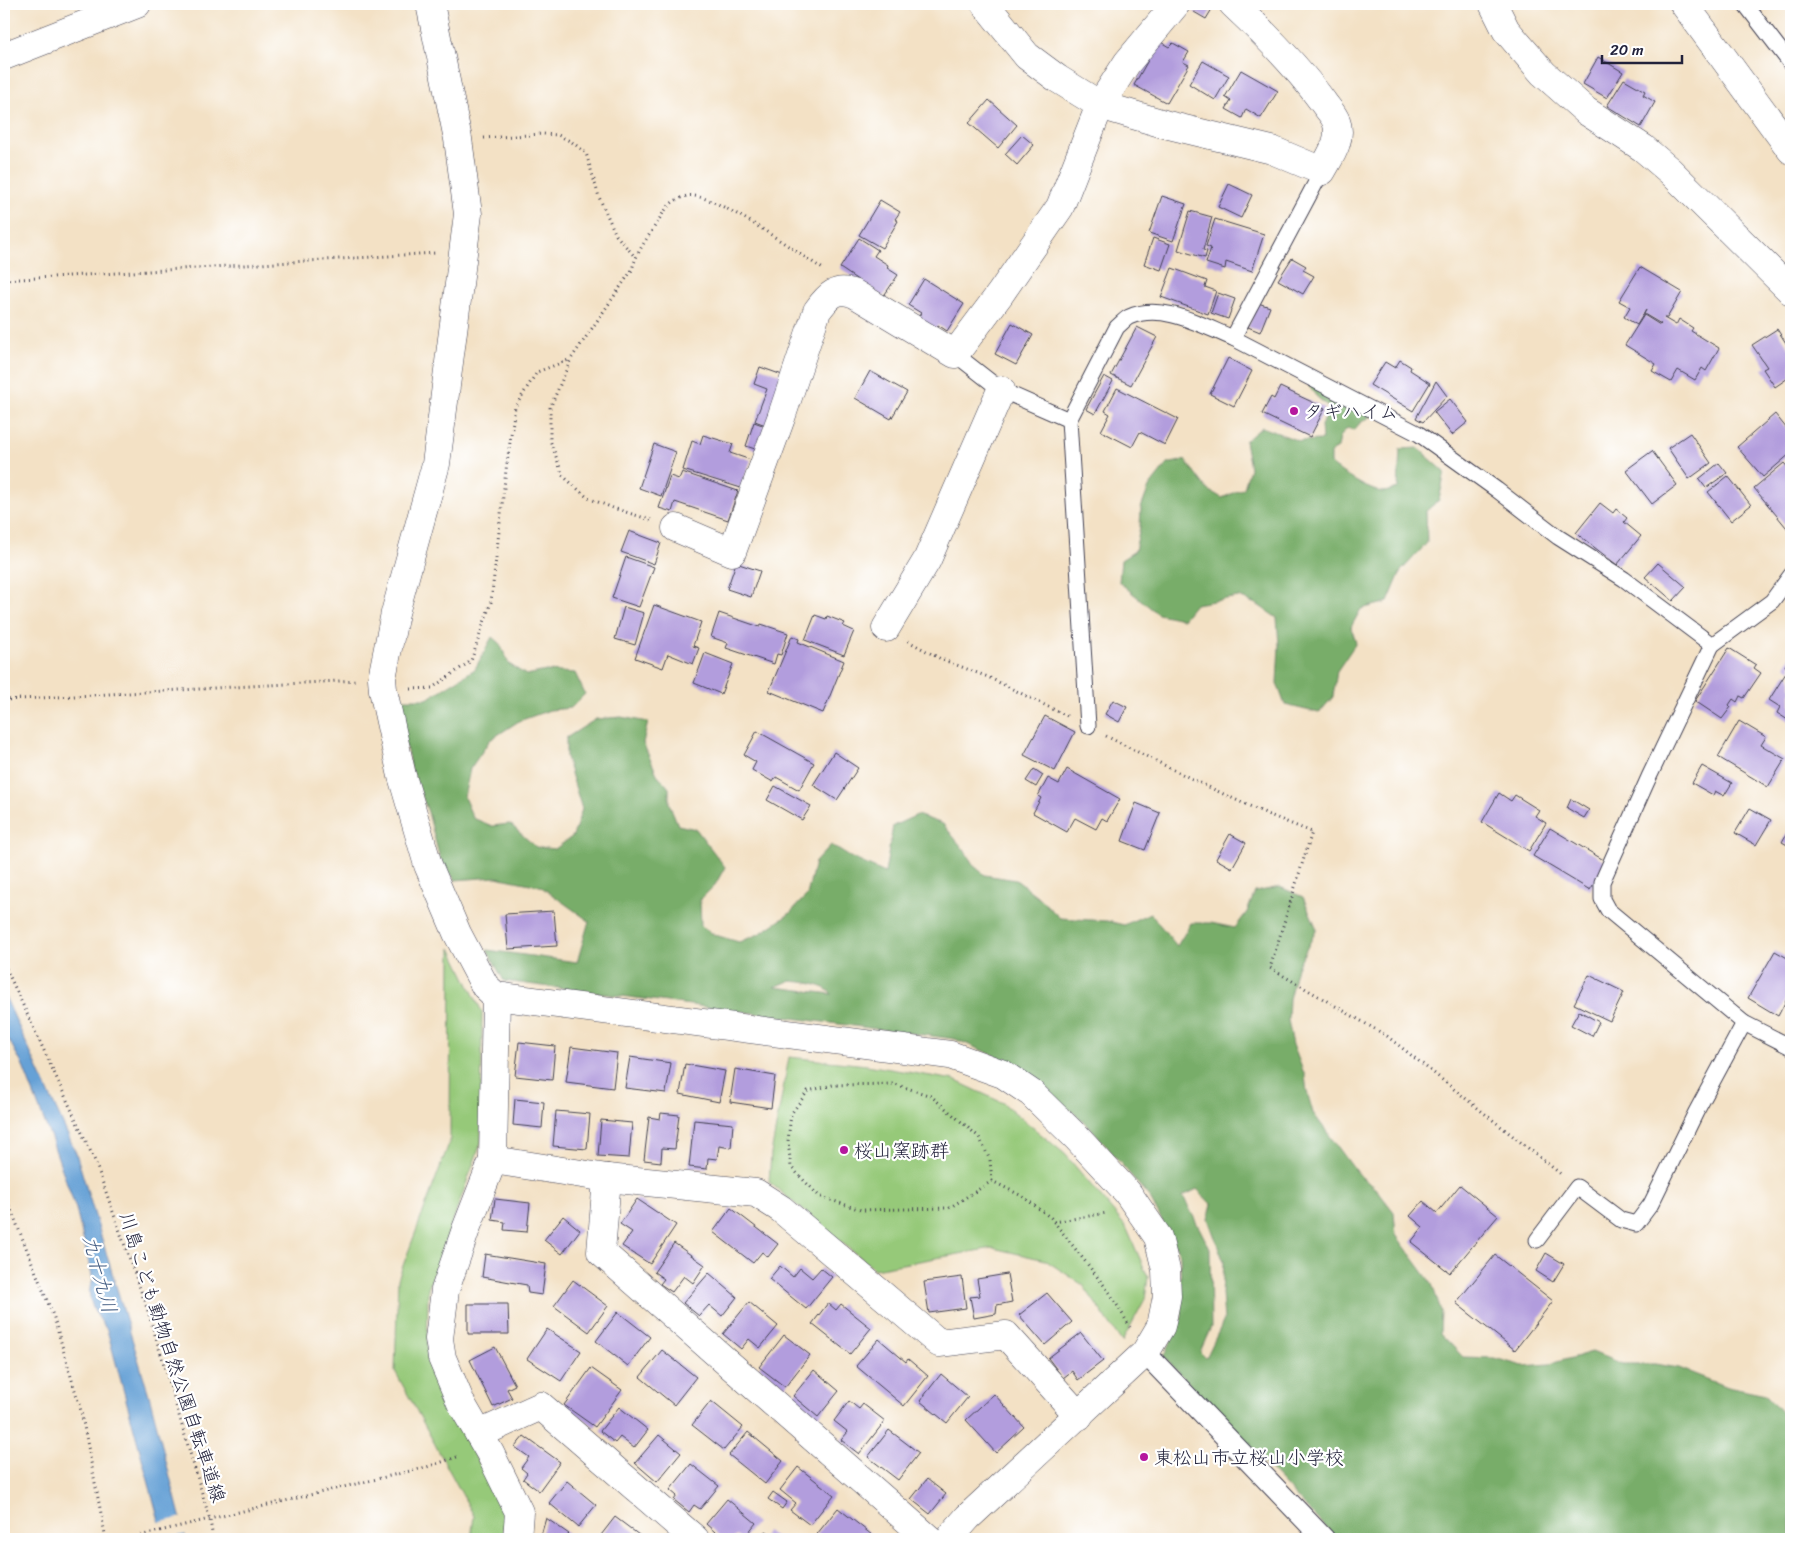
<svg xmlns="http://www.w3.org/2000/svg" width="1795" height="1543" viewBox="0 0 1795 1543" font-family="Sriracha,'Klee One',sans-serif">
  <rect width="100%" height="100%" fill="#fff"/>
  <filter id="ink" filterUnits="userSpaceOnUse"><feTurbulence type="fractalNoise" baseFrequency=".02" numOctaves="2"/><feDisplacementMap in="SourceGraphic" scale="10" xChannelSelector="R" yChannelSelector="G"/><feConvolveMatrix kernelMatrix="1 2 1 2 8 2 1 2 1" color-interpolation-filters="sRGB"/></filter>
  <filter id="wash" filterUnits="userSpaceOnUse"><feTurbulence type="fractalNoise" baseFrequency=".0096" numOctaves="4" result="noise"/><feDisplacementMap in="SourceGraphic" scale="20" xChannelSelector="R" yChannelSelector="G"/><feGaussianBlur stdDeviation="1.12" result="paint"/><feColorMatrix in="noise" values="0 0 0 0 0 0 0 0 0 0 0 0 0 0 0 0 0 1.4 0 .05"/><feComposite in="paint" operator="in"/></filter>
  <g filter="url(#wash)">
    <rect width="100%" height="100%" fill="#f3e1c5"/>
    <g fill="#96c979" stroke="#5c765a">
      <polygon points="451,948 482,1012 481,1143 428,1289 427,1361 457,1424 506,1512 502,1539 471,1539 474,1516 395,1371 398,1279 450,1141"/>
      <polygon points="789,1057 867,1065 954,1080 1003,1103 1065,1154 1126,1227 1148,1277 1145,1299 1122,1342 1083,1285 1045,1260 993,1248 874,1269 769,1182 771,1154"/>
    </g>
    <g fill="#78ad69" stroke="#4d6852" fill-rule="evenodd">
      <path d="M1312 382 1373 415 1360 423 1354 430 1347 428 1340 437 1338 448 1331 452V464C1342 473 1368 491 1383 492 1387 492 1394 489 1398 488L1400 449 1418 448 1445 472 1439 500 1426 511 1427 543 1401 571 1388 602 1361 609 1351 627 1356 643 1337 671 1333 697 1319 713 1285 705 1277 683 1279 645 1277 618 1258 605 1239 597 1195 604 1183 619 1158 614 1119 582 1121 560 1135 551 1140 527 1141 508 1149 487 1167 464 1185 460 1207 489 1222 498 1244 488 1250 468 1245 441 1262 427 1299 441 1322 440 1321 425 1331 409 1316 396 1309 386Z"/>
      <path d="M492 637 500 644 509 664 526 675 546 671 575 673 585 694 571 708 550 710 519 721 490 740 470 769 464 797 473 818 492 826 510 824 536 847 555 849 573 836 582 809 566 757V738L596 719 621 717 648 722 643 743 657 774 669 788V803L678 825 696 829 725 867 715 885 700 900 701 926 715 935 739 942 759 934 788 915 807 895 815 862 831 845 850 857 885 873 893 826 917 815 943 824 965 851 974 866 985 875 1016 880 1037 896 1060 918 1107 921 1124 925 1150 913 1177 946 1191 923H1211L1235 928 1247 912 1255 892 1280 887 1303 897 1317 929 1297 967 1289 999 1288 1020 1293 1045 1305 1076 1307 1092 1313 1113 1357 1173 1377 1190 1394 1212 1396 1235 1432 1284 1441 1311 1440 1333 1463 1357 1494 1358 1523 1366 1550 1364 1592 1352 1622 1364H1655L1679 1368 1727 1387 1766 1395 1791 1423V1539H1336L1164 1357 1182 1317 1180 1255 1150 1198 1090 1127 1019 1066 955 1039 504 981 487 950 577 962 589 921 540 886 496 877 455 880 440 859 428 812 411 768 401 726 402 699H427L475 669ZM789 981C803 982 822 983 832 994L775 987ZM1197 1189 1212 1205 1208 1219 1224 1262 1222 1293 1224 1320 1206 1358 1200 1352 1211 1327 1210 1249 1183 1196Z"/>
    </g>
    <path fill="#66a1d6" stroke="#446288" d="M4 994 76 1153 149 1395 186 1539H164L107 1330C97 1315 83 1298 93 1280L76 1209 51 1138 22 1064 4 1031Z"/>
    <polygon fill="#f3e1c5" points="183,1517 187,1534 161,1539 157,1523"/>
    <g id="blocks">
      <g fill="#b29ddd">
        <polygon points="1199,4 1215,4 1206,19 1194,12"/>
        <polygon points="1159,41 1169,47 1173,43 1189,52 1183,62 1189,65 1167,103 1134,85"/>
        <polygon points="1598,57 1623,72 1607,98 1583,84"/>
        <polygon points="1203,61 1229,76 1215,100 1189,84"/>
        <polygon points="1241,70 1278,91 1261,118 1246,109 1242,118 1226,109 1231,101 1225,97"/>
        <polygon points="1624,79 1645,91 1643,95 1655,102 1641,127 1607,106"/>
        <polygon points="989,100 1017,125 998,148 969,123"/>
        <polygon points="1022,135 1034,145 1017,165 1005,154"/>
        <polygon points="1229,184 1252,195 1241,218 1218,207"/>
        <polygon points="1162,196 1186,204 1173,241 1149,233"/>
        <polygon points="880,200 900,212 895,219 898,221 882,248 859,235"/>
        <polygon points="1190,211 1212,217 1203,250 1207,251 1205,258 1178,250"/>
        <polygon points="1215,219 1264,234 1252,271 1226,262 1225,269 1206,263 1211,248 1206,246"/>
        <polygon points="859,238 878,250 874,256 888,265 887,268 898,275 883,297 840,268"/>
        <polygon points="1153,238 1170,244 1161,270 1144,264"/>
        <polygon points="1292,258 1306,266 1303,270 1314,276 1303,294 1278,280"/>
        <polygon points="1640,267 1682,292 1667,318 1664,318 1676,325 1679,319 1693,328 1691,331 1719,348 1706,371 1702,368 1695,380 1678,370 1671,382 1652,371 1656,364 1625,345 1644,315 1660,325 1661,324 1644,314 1646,310 1637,325 1624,317 1630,307 1619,301"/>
        <polygon points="1172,268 1207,281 1205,287 1216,291 1208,314 1161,297"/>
        <polygon points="924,279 964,304 947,331 938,325 935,330 917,319 921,313 908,305"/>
        <polygon points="1218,293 1235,299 1228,319 1211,313"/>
        <polygon points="1258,303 1270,307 1260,332 1248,327"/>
        <polygon points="1012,323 1033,335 1016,365 995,354"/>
        <polygon points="1137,327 1157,337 1131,385 1111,375"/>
        <polygon points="1777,329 1791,351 1791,376 1775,387 1763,369 1767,367 1752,345"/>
        <polygon points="1228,358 1252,371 1234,406 1210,394"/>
        <polygon points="1400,360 1411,367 1410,370 1430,383 1413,411 1370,385 1385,362 1395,368"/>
        <polygon points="760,367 788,377 771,427 755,421 767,389 754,384"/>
        <polygon points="870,371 907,392 891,419 855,398"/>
        <polygon points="1104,376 1113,381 1095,414 1086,409"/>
        <polygon points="1436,381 1447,396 1423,422 1416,418"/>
        <polygon points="1280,387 1325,408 1310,437 1262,414 1271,397 1274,399"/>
        <polygon points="1117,388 1178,419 1165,445 1140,432 1132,447 1101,431 1110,414 1105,411"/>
        <polygon points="1450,399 1468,422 1452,435 1434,412"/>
        <polygon points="1775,414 1791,434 1791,453 1763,477 1737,447"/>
        <polygon points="754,422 768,427 761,451 746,446"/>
        <polygon points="1690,433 1711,463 1689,479 1668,448"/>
        <polygon points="703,435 733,444 730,453 751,460 741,488 683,470 692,441 700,444"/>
        <polygon points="654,444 676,452 661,496 639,488"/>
        <polygon points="1652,451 1677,485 1652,504 1626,470"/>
        <polygon points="1719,463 1727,473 1706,488 1699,479"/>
        <polygon points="1784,463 1791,471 1791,533 1754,488"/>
        <polygon points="682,472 738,491 728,520 675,502 672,512 659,508 670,476 679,479"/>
        <polygon points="1728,476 1751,505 1731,521 1708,492"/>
        <polygon points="1600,503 1613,513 1616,509 1627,518 1624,522 1641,536 1617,565 1576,533"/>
        <polygon points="629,531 661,543 654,564 621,552"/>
        <polygon points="626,557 654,567 639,607 612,598"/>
        <polygon points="736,563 760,571 751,597 727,589"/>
        <polygon points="1658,563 1686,587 1673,601 1645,577"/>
        <polygon points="654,605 701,622 693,646 699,648 693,664 668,654 663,668 635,658"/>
        <polygon points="624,607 644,613 635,645 615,639"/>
        <polygon points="719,613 760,627 761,624 788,633 781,655 777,654 774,664 726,648 728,643 711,637"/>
        <polygon points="815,615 826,619 827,616 845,623 843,626 854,631 844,655 805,640"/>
        <polygon points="792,636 799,639 798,642 844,661 823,713 769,691"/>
        <polygon points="1729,648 1756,665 1754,668 1761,673 1744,698 1740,696 1737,702 1733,699 1729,705 1731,707 1722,719 1695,701"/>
        <polygon points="705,653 733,664 721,694 694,683"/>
        <polygon points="1791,655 1791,670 1785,666"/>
        <polygon points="1786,673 1791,676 1791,722 1777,713 1780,707 1769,700"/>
        <polygon points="1113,700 1127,707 1119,722 1105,714"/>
        <polygon points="1045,716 1075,732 1055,771 1024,755"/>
        <polygon points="1739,721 1766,737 1761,745 1785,759 1768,787 1718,757"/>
        <polygon points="757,731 814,763 799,790 776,777 773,782 752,770 756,762 744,755"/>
        <polygon points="834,752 858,768 837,800 813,785"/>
        <polygon points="1702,766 1732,783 1724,796 1715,791 1713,795 1692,783"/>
        <polygon points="1034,769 1043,775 1036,787 1026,781"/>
        <polygon points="1067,769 1120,799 1107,821 1102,818 1096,829 1075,818 1067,832 1033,813 1041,798 1038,796 1048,778 1059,784"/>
        <polygon points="775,786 811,806 802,820 767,800"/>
        <polygon points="1499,793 1511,801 1515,795 1539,810 1535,816 1546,823 1529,851 1482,822"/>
        <polygon points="1571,799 1589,810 1584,818 1567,808"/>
        <polygon points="1136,803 1160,813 1145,850 1122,841"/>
        <polygon points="1750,808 1771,820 1756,845 1735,833"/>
        <polygon points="1791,826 1791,847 1782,842"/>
        <polygon points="1550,828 1607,862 1590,890 1533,856"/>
        <polygon points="1230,834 1246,843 1232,868 1216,859"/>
        <polygon points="554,911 557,946 508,949 505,914"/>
        <polygon points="1775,951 1791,960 1791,991 1778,1016 1748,998"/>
        <polygon points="1589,975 1624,992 1610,1021 1574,1004"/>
        <polygon points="1579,1011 1599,1022 1592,1036 1571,1025"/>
        <polygon points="519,1042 555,1046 552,1080 515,1076"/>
        <polygon points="571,1047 617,1053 613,1088 566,1082"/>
        <polygon points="630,1057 671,1063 666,1093 625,1088"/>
        <polygon points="685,1064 725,1071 719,1102 680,1094"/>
        <polygon points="735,1069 775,1076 771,1108 730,1102"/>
        <polygon points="515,1099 544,1102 542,1128 513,1125"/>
        <polygon points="556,1111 590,1114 587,1149 553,1146"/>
        <polygon points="661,1113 679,1115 675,1149 662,1148 661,1162 644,1160 649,1117 660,1119"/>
        <polygon points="601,1120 632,1123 629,1158 598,1156"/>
        <polygon points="694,1120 733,1124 731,1148 719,1146 717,1159 708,1158 707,1169 689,1167"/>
        <polygon points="1460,1185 1498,1216 1450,1273 1411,1242 1423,1227 1410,1216 1423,1201 1437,1213"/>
        <polygon points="495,1199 530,1203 527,1232 504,1230 505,1222 492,1220"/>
        <polygon points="637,1199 676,1225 650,1264 622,1246 632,1232 620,1224"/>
        <polygon points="731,1208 778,1244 768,1257 762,1252 753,1263 713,1232"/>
        <polygon points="563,1216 580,1230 562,1254 544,1240"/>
        <polygon points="674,1243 705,1265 693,1283 684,1276 672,1292 660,1284 664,1279 654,1272"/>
        <polygon points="1546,1253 1564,1264 1553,1282 1536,1271"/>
        <polygon points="485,1254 546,1264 542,1295 528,1293 527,1285 482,1277"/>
        <polygon points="1495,1255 1553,1301 1515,1350 1456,1303"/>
        <polygon points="780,1266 793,1277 800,1268 812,1278 821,1268 832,1277 806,1309 769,1279"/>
        <polygon points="709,1273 737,1297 722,1316 709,1305 699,1316 683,1303"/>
        <polygon points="1007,1274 1012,1302 997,1305 996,1314 974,1318 970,1297 980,1296 977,1279"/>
        <polygon points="962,1277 966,1308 929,1313 924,1282"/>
        <polygon points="573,1280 608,1306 589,1332 554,1306"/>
        <polygon points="1047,1293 1072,1322 1045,1345 1019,1315"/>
        <polygon points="749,1302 778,1326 760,1348 749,1339 741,1349 723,1334"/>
        <polygon points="828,1303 836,1310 841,1304 871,1328 850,1354 812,1324"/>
        <polygon points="468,1304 508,1304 509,1334 468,1334"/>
        <polygon points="618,1312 650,1337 628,1366 596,1341"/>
        <polygon points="547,1329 581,1351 561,1381 527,1359"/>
        <polygon points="1081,1333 1103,1361 1078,1380 1072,1371 1063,1378 1048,1358"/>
        <polygon points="784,1335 810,1355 785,1387 759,1367"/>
        <polygon points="879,1339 906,1362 908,1359 928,1376 904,1406 856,1366"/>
        <polygon points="495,1347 515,1385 507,1389 512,1398 493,1407 470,1360"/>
        <polygon points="662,1350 696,1377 674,1405 640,1377"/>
        <polygon points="591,1368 622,1390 595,1427 564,1405"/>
        <polygon points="814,1370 839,1391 818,1417 793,1396"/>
        <polygon points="941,1374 968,1397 947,1423 920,1401"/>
        <polygon points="994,1394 1024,1427 996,1453 966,1420"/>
        <polygon points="711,1401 743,1427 724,1450 692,1425"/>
        <polygon points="849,1401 859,1409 863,1404 885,1421 859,1454 841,1440 848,1432 834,1421"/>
        <polygon points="619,1407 648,1430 634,1448 620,1437 615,1443 600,1431"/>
        <polygon points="889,1430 919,1453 898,1480 868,1457"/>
        <polygon points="748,1432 783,1461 765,1484 729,1455"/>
        <polygon points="659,1435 681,1453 657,1482 635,1463"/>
        <polygon points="524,1436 560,1462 539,1491 523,1479 527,1473 521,1468 529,1457 515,1447"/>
        <polygon points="691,1464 719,1486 700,1509 694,1505 689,1512 674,1500 677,1496 670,1490"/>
        <polygon points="798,1467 834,1495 810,1525 790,1510 796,1503 780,1490"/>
        <polygon points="927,1479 946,1494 930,1514 911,1499"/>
        <polygon points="567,1481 596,1505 578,1527 549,1503"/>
        <polygon points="773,1492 787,1502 782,1509 768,1499"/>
        <polygon points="727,1499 756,1523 743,1539 736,1536 733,1539 723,1539 706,1524"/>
        <polygon points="838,1508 872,1535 868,1539 824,1539 817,1534"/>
        <polygon points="615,1517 643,1538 642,1539 598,1539"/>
        <polygon points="546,1518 569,1534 564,1539 540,1539"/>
        <polygon points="766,1531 780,1539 762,1539"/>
      </g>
    </g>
  </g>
  <g filter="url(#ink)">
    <use href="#blocks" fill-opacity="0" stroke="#413f50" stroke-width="1"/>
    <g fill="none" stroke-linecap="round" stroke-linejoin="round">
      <g stroke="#413f50" stroke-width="17">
        <g id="service">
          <polyline points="1745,4 1791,64"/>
          <polyline points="1322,171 1233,338 1419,434 1497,490 1558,537 1624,579 1712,645 1772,601 1791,575"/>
          <polyline points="955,354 1001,390 1069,420 1088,726"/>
          <path d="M1069 420 1117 327C1121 324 1125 319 1129 317 1162 302 1203 326 1233 338"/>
          <polyline points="1712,645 1649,777 1602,882 1602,899 1608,910 1744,1023 1791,1047"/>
          <polyline points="1537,1240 1577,1187 1621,1220 1636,1224 1651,1204 1696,1112 1744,1023"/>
        </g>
      </g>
      <g stroke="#413f50" stroke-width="23">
        <polyline id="pedestrian" points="1145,1353 1324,1539"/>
      </g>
      <g stroke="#413f50" stroke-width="29">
        <g id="minor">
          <path d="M985 4 1027 56 1058 79 1100 105 1164 124 1272 150 1322 171C1330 156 1343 139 1336 121 1334 115 1327 108 1323 102 1297 66 1265 34 1233 4"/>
          <polyline points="1493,4 1506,30 1543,73 1586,111 1643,148 1670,171 1791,291"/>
          <path d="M676 528 732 552 781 418 817 311C828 296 836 286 855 294L955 354 1000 294 1060 207 1100 105 1127 63 1176 4"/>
          <polyline points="886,628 927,560 1001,390"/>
          <polyline points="496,996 493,1160 466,1229 445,1290 439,1339 442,1358 461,1403 490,1453 519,1512 517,1539"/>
          <polyline points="493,1160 607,1178 756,1193 781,1209 939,1343 1006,1335 1079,1416"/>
          <polyline points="607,1178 601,1252 929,1539"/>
          <polyline points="479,1434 541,1406 695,1539"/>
        </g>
      </g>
      <g stroke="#413f50" stroke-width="29">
        <g id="tertiary">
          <polyline points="430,4 458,139 468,214 436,464 395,613 382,678 383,690 402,776 428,865 457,933 485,986 496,996 950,1055 1003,1074 1031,1093 1077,1138 1127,1192 1158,1237 1166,1270 1167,1296 1161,1326 1145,1353 968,1517 953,1534 951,1539"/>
          <polyline points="1684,4 1791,150"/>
          <polyline points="4,56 137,4"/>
        </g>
      </g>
      <g stroke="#413f50" stroke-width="3" stroke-dasharray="1 4" stroke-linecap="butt">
        <polyline points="484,138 543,134 558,135 572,142 586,153 599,197 616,235 635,257"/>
        <polyline points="4,280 436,253"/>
        <path d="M651 520 613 508 588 498 563 476 550 440V408L571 359 632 270C636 253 646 240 655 226 664 212 669 200 687 196 711 190 799 254 823 269"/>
        <polyline points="908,641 941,659 988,677 1067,716"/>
        <polyline points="411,689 432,688 471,661 491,602 506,470 515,407 537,372 571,359"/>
        <polyline points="4,700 357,680"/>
        <path d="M1106 736C1174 770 1241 805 1312 832L1270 968 1387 1036 1562 1175"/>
        <polyline points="4,964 95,1161 148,1311 210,1520 213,1539"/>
        <polyline points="992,1181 990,1160 979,1137 931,1096 895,1084 833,1085 808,1091 791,1114 788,1141 791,1167 819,1196 861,1210 949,1208 992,1181 1022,1196 1051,1218 1110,1293 1130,1327"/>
        <polyline points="4,1192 54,1318 81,1411 106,1539"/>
        <polyline points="1054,1222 1107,1213"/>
        <polyline points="126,1539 427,1467 460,1456"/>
      </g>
      <use href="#service" stroke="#fff" stroke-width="15"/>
      <use href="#pedestrian" stroke="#fff" stroke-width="21"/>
      <use href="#minor" stroke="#fff" stroke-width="28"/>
      <use href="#tertiary" stroke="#fff" stroke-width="28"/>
    </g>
  </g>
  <g fill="#b5179e" stroke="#fff" stroke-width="2">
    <circle cx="1294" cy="411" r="5"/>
    <circle cx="844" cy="1150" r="5"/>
    <circle cx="1144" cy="1457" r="5"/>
  </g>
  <g text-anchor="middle" stroke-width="4.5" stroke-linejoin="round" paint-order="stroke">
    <g font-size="19" fill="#22223b" stroke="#fff" text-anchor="start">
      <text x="1304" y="418">タギハイム</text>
      <text x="854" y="1157">桜山窯跡群</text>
      <text x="1154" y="1464">東松山市立桜山小学校</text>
    </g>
    <g font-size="19" fill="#22223b" stroke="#fff">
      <text transform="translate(173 1357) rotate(72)" y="7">川島こども動物自然公園自転車道線</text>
    </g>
    <g font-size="20" font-style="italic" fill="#415b81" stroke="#fff">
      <text transform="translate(100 1274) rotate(75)" y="7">九十九川</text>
    </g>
  </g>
  <rect width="1795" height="1543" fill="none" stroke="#fff" stroke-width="20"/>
  <path d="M1602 55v8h80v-8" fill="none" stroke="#22223b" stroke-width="2.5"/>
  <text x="1610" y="55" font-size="15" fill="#22223b" stroke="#ffffff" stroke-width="4" paint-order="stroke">20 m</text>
</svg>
